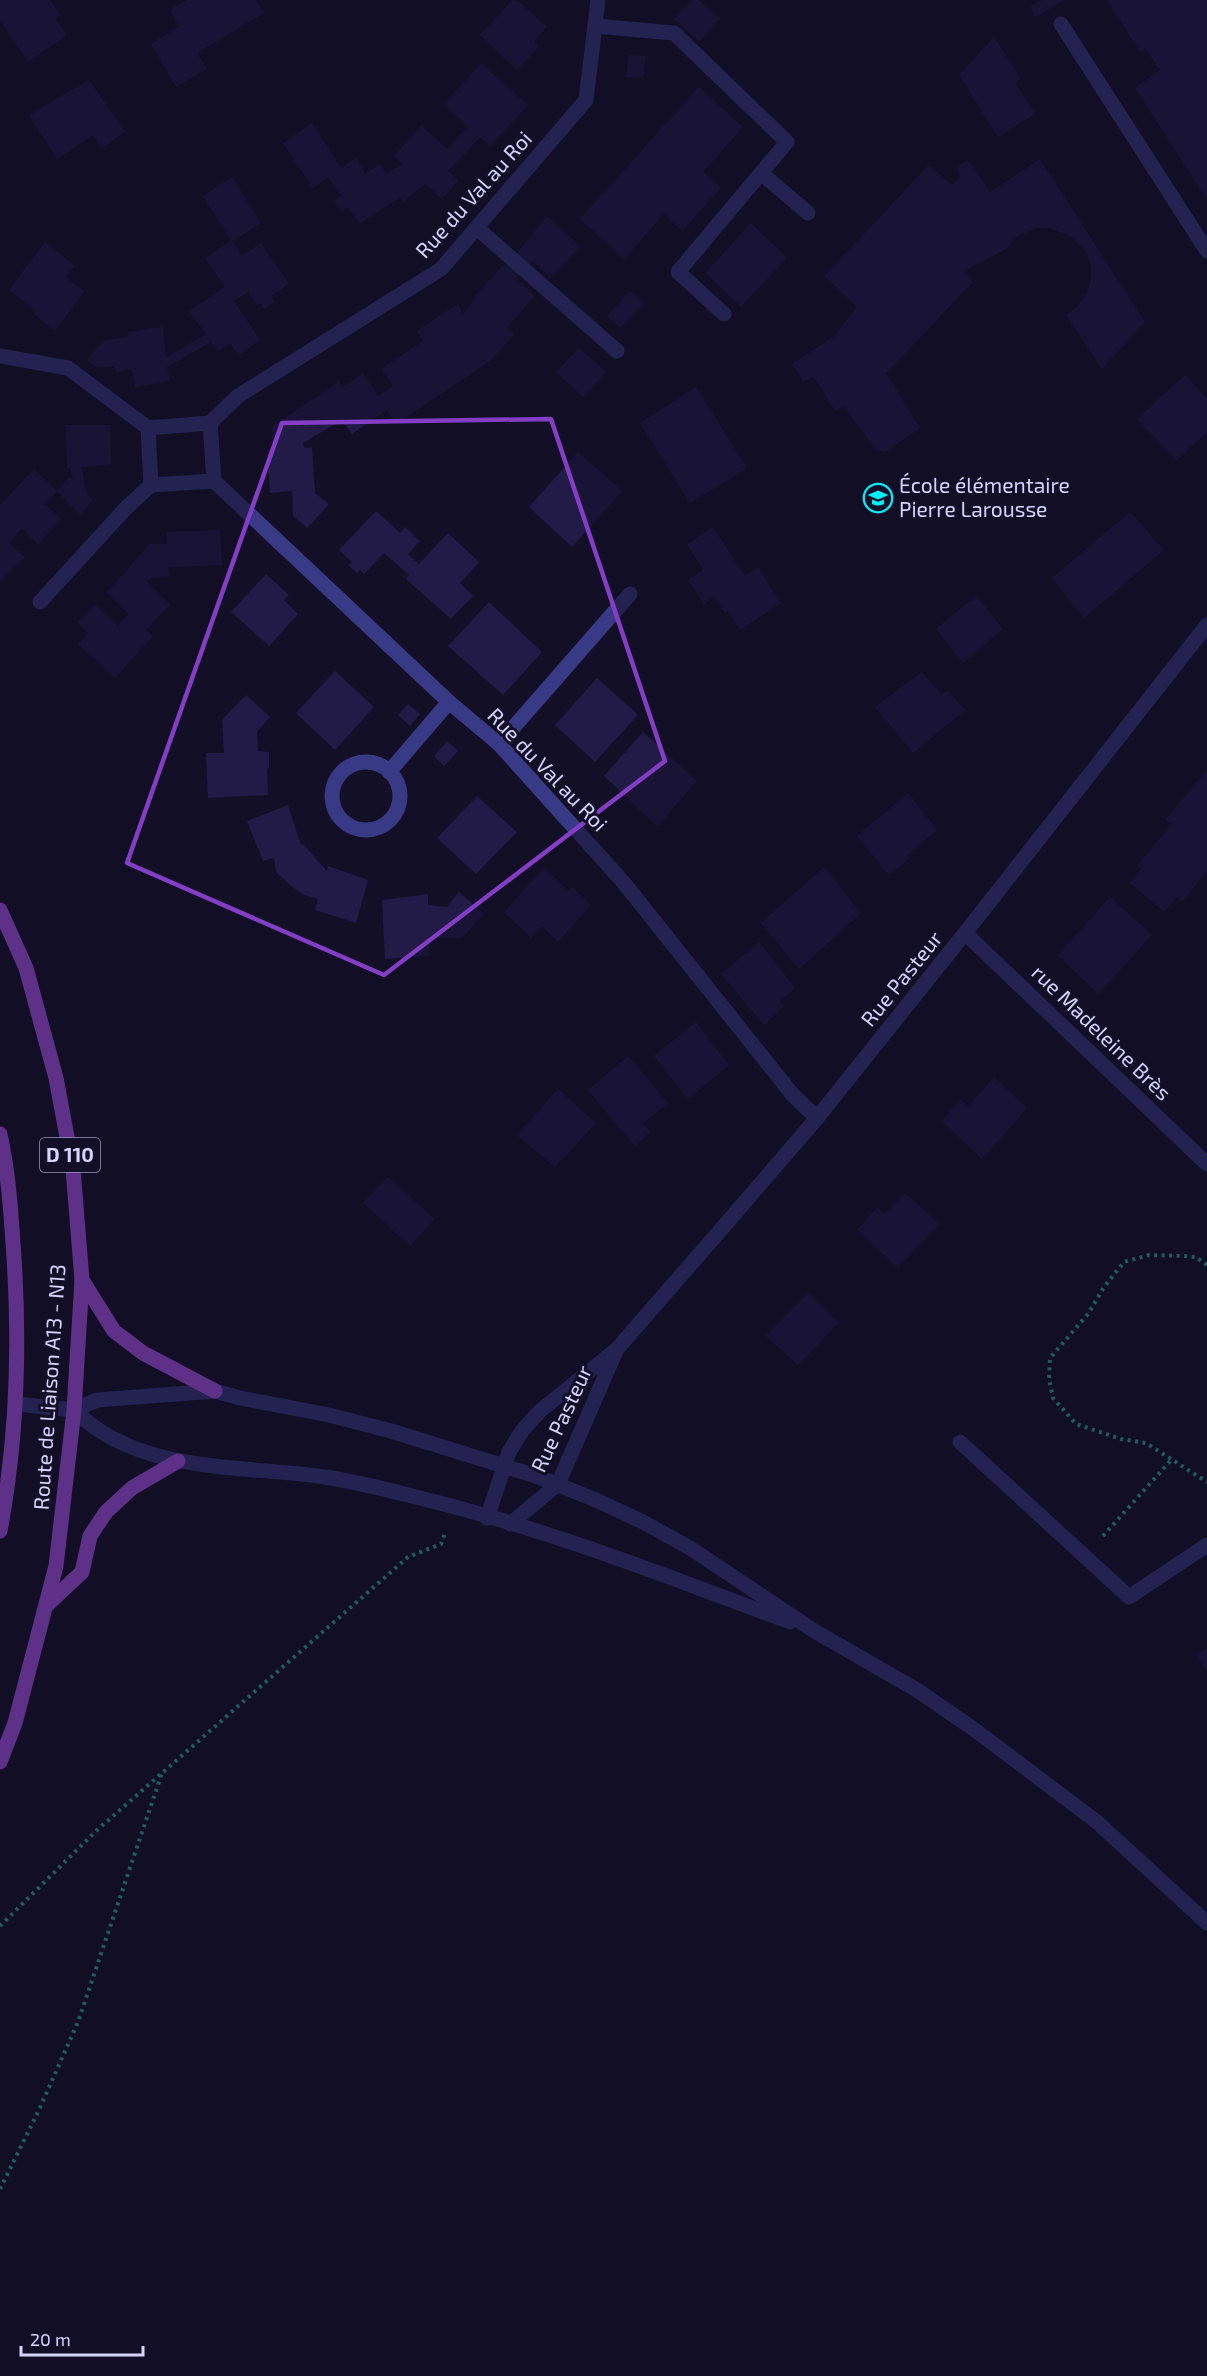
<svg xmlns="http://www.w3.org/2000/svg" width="1207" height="2376" viewBox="0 0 1207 2376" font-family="'Exo 2',sans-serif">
  <rect width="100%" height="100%" fill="#120f26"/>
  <g fill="#221b47">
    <polygon points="0,0 50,0 60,15 56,19 67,35 28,62 0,21"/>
    <polygon points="187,0 256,0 264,13 197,53 207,69 176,87 151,44 180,26 170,10"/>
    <polygon points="512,0 517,0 547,27 534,42 539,46 517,70 480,35"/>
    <polygon points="692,0 699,0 720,19 700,41 674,19"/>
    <polygon points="1042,0 1064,0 1035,17 1031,6"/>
    <polygon points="1111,0 1207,0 1207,199 1135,88 1160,70 1145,48 1140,52 1108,2"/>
    <polygon points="994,37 1021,79 1015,83 1035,114 998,137 959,75"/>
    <polygon points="629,55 646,56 643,78 626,77"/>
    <polygon points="481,63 528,105 490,146 480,137 448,171 458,181 442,199 425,184 403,202 400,197 359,224 348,207 342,211 334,200 341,196 328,177 313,188 283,143 312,123 341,168 356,158 365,174 380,164 386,173 403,164 394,156 421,125 447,149 468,126 444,104"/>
    <polygon points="89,80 125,132 101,148 93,135 57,159 29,115"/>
    <polygon points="699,87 743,127 703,172 721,188 682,231 664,214 624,259 580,219"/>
    <polygon points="1040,159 1145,322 1102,369 1066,315 1077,307 1087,293 1091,280 1091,264 1084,249 1070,236 1050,228 1036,228 1018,236 1006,249 965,271 973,282 886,373 920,428 885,452 876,450 844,407 835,411 814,377 803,381 792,364 833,337 857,307 824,276 929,165 952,185 960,177 957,167 966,161 971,163 990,192"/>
    <polygon points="232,177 261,223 233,241 242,256 261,243 289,284 271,296 275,302 264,309 261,303 257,306 248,292 234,301 260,340 239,355 230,344 218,351 211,342 167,367 170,381 135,387 132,369 116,372 114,366 97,368 87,360 104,340 128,337 128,332 163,327 166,358 206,334 189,311 225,287 205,258 231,241 203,196"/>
    <polygon points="547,216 580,246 551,278 532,260 516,278 535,296 507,327 514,334 491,360 396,424 387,410 352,434 342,420 303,443 304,448 312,447 315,493 329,504 307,528 293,516 292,491 270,493 267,449 273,448 272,426 339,382 343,387 363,373 378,396 393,386 381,369 423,341 417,331 445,312 458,304 463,314 476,299 474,297 502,266 505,268"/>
    <polygon points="751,223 787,258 741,307 705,273"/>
    <polygon points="45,242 75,266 66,277 84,291 55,331 34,314 36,311 9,290"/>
    <polygon points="630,291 644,304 620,328 607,316"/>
    <polygon points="579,348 606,372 583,397 556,372"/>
    <polygon points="1185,375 1207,399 1207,432 1176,461 1137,419"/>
    <polygon points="696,387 747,468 690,503 640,423"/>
    <polygon points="66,425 110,425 111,464 82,467 86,493 93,500 80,514 57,491 69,477 73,480 70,468 67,468"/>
    <polygon points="578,452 622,491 572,547 529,507"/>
    <polygon points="34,469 57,491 45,504 61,519 38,544 22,528 9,543 25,557 0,582 0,505"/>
    <polygon points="376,511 400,533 405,527 420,541 408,554 419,564 448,533 479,562 460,583 473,596 451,619 406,579 409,575 384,553 364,574 360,570 357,573 348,565 352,562 339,550"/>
    <polygon points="1130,512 1164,550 1084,618 1052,578"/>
    <polygon points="713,527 745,576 758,567 781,603 740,630 728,611 725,613 714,597 704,604 688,580 703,570 687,544"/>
    <polygon points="220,530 222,565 168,567 169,577 151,578 147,582 170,605 146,630 153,636 115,678 78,644 88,633 78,622 95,604 118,626 129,614 107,592 150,544 167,544 166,532"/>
    <polygon points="266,574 289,595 284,600 298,614 269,646 231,612"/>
    <polygon points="976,596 1003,629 963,663 936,629"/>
    <polygon points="489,602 542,652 503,695 448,646"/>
    <polygon points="335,671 374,707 335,750 296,713"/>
    <polygon points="922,672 941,694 948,691 965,710 913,753 875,707"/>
    <polygon points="597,678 638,715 595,762 555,725"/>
    <polygon points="246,695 270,717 257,732 258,751 269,752 269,768 267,769 268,795 208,798 206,753 224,753 222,720"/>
    <polygon points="408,704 420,714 410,726 398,715"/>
    <polygon points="643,732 697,781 657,826 604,776"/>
    <polygon points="447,741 458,751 444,766 434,756"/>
    <polygon points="1207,770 1207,871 1182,902 1176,897 1164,912 1130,883 1141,869 1137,866 1172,824 1165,820"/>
    <polygon points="908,793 937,830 907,855 910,858 889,875 857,836"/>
    <polygon points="477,796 517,832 476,874 437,838"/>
    <polygon points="288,805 301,845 303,844 327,871 328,866 368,880 356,923 315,910 318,899 304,895 290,885 276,872 274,858 263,861 247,821"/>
    <polygon points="824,867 861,913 799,969 761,923"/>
    <polygon points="544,868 569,891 572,887 591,905 558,942 542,926 531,938 504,912"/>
    <polygon points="459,892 484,914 462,938 429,938 430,956 385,959 382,900 428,894 428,905 447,907"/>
    <polygon points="1110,897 1152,935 1098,994 1058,955"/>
    <polygon points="759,942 795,988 780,1001 784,1006 764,1025 721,974"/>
    <polygon points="696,1022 729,1065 688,1099 654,1056"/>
    <polygon points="628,1056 668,1103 643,1123 650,1132 635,1146 588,1090"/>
    <polygon points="994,1077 1027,1108 982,1159 942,1121 961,1100 968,1106"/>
    <polygon points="558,1089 596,1123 555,1167 517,1135"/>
    <polygon points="388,1177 435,1219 410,1246 363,1203"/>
    <polygon points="905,1193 939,1224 898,1268 857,1230 877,1208 884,1214"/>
    <polygon points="808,1293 839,1322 798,1365 766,1336"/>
    <polygon points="1207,1648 1207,1673 1196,1655"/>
  </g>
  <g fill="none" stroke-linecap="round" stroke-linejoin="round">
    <g stroke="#2eb8aa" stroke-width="4" stroke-dasharray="3 4.5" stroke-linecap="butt">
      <polyline points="1207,1265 1196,1257 1184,1256 1149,1255 1124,1262 1104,1287 1088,1314 1050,1358 1049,1379 1053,1398 1076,1424 1121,1439 1146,1443 1207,1482"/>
      <polyline points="1103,1536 1173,1458"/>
      <polyline points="0,1926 96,1831 408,1557 441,1544 445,1533"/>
      <polyline points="0,2189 38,2112 78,2022 162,1773"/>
    </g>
    <g stroke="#393a85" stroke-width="15">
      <polyline points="1061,24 1207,251"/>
      <polyline points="595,26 674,33 787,142 678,272 724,314"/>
      <polyline points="761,173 808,213"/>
      <polyline points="477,228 617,351"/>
      <polyline points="960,1442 1129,1597 1207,1545"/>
    </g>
    <g stroke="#393a85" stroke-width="15">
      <polyline points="0,356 68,368 148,428"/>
      <polyline points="210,423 238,396 441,269 586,100 598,0"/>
      <polygon points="210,423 214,481 151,485 148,428"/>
      <polyline points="214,481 449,702 499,744 624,883 792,1094 817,1118"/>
      <polyline points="40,602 126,508 151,485"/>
      <polyline points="499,744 630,594"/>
      <circle cx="366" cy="796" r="34"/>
      <polyline points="389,772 449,702"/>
      <polyline points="965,933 1207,1164"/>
      <polyline points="487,1518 509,1452 522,1431 540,1411 617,1349 731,1218 817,1118 965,933 1207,625"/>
      <polyline points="510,1524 558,1484 616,1351"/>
    </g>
    <g stroke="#393a85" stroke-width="15">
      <polyline points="16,1404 74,1410 97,1400 215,1391 240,1398 329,1415 391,1431 536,1476 596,1500 643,1522 690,1548 816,1632 917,1690 975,1730 1097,1822 1207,1923"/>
      <path d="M74 1410C137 1473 235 1465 318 1476 362 1482 407 1495 451 1506 566 1536 679 1581 790 1622"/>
    </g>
    <g stroke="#bb5aff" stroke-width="15">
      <polyline points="0,910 26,968 56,1078 73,1169 82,1280 74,1410 56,1566 15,1723 0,1762"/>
      <path d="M0 1134C9 1175 11 1215 14 1257 20 1350 17 1440 0 1531"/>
      <polyline points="82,1280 114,1331 143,1353 215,1391"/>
      <polyline points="47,1605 82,1572 90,1536 106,1512 132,1488 178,1461"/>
    </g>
  </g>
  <path d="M0 0H1207V2376H0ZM551 419 665 761 384 975 127 863 282 423Z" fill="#120f26" fill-opacity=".55" fill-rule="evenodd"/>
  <path fill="none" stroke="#843dc5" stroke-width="4.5" stroke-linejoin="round" d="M551 419 665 761 384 975 127 863 282 423Z"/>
  <defs>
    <g id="school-ring" transform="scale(1.5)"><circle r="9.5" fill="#120f26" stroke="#00effe" stroke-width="1.5"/><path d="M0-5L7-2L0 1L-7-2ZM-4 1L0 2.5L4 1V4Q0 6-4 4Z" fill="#00effe"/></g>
  </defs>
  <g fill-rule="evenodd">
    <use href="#school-ring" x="878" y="498"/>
  </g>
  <g text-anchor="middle" stroke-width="6" stroke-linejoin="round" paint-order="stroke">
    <rect fill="#120f26" stroke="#9b98be" stroke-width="1.5" x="40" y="1138" width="60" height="34" rx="4.5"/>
    <g font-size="20" font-weight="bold" fill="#d6d3ff">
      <text x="70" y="1162">D 110</text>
    </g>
    <g font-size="21" fill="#d6d3ff" stroke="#120f26">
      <text transform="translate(474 195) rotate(-48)" y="7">Rue du Val au Roi</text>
      <text transform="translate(547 770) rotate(46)" y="7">Rue du Val au Roi</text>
      <text transform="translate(902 979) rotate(-51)" y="7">Rue Pasteur</text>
      <text transform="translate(1101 1033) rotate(44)" y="7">rue Madeleine Brès</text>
      <text transform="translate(50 1387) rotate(-86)" y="7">Route de Liaison A13 - N13</text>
      <text transform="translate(562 1419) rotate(-65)" y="7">Rue Pasteur</text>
    </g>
    <g font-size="21" fill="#d6d3ff" stroke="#120f26" text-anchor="start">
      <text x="899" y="493">École élémentaire<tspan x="899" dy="24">Pierre Larousse</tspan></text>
    </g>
  </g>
  <path d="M21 2346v9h122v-9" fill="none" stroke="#d6d3ff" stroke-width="3"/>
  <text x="30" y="2346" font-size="18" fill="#d6d3ff" stroke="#120f26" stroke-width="4.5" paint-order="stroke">20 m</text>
</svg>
